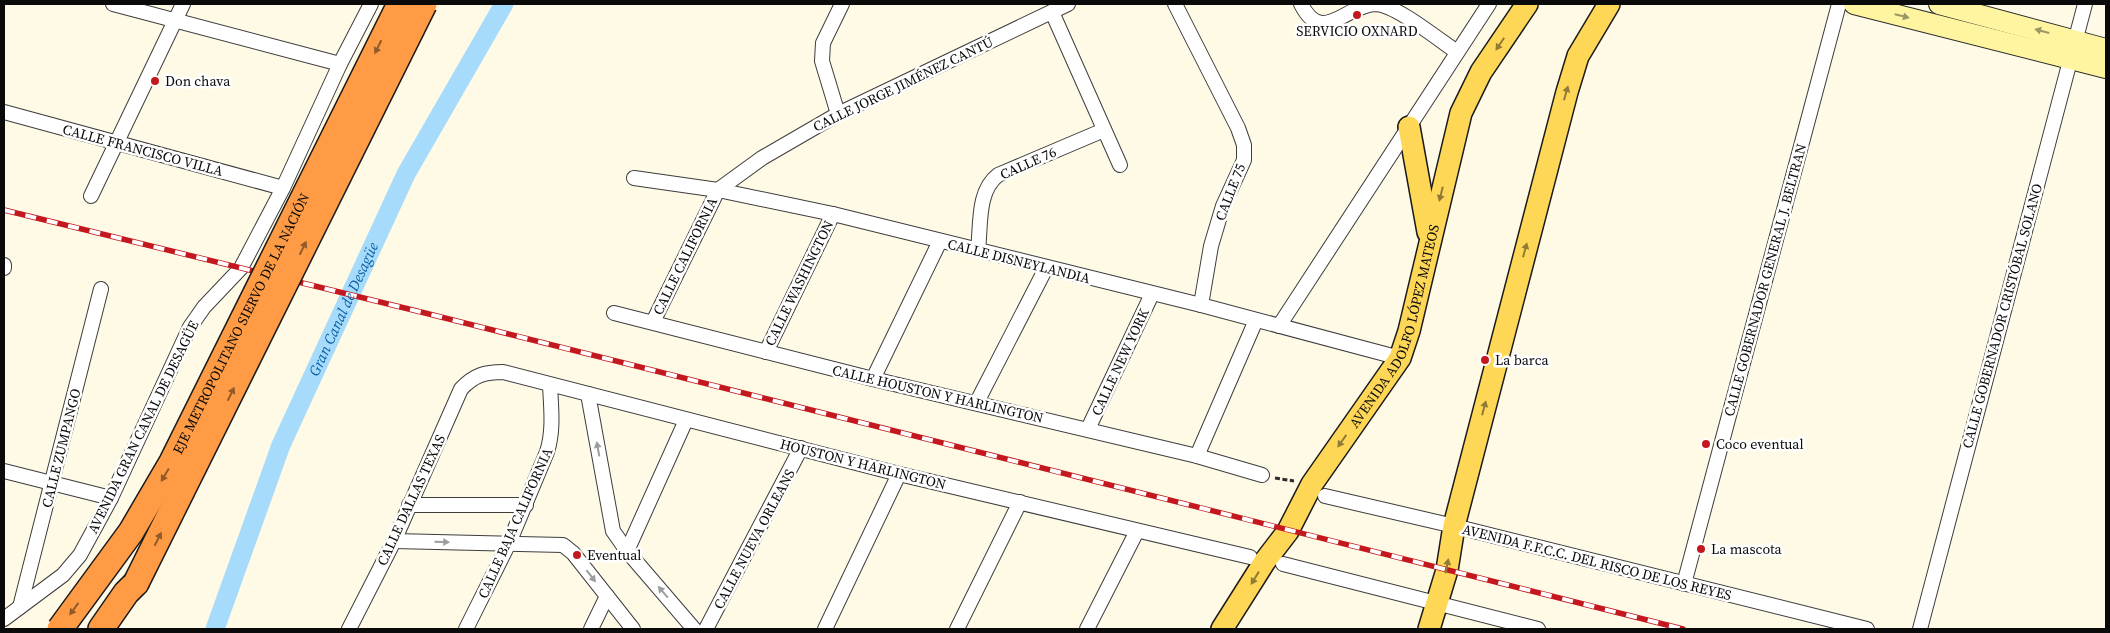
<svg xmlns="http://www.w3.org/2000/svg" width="2110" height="633" viewBox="0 0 2110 633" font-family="'Source Serif 4',serif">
  <rect width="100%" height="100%" fill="#fffae6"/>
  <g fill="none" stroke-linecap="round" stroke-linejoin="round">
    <path stroke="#a6dbfb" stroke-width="19" id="s1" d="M215 629 281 445 406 174 504 4"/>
    <g stroke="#3d3d3d" stroke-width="16">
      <g id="street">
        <polyline points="113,4 340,64"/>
        <polyline points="1175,4 1238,128 1244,145 1244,160 1223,206 1211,246 1201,305"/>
        <path d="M1301 4C1322 46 1344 6 1375 4 1395 4 1439 40 1457 52"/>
        <polyline points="1052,12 1120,165"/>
        <polyline points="4,112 283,188"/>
        <polyline points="838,114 822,61 823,43 842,4"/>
        <polyline points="634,178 718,190 833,214 1201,305 1400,358"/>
        <polyline points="91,196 183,4"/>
        <path d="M978 250C981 225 977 191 998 175L1104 130"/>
        <polyline points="4,268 4,265"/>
        <polyline points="614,313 873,379 1197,456 1262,475"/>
        <polyline points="653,322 718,190 762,158 838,114 1068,4"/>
        <polyline points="1279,326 1489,4"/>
        <polyline points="766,352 833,214"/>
        <polyline points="873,379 940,241"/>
        <polyline points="588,394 613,531 627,551 694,629"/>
        <polyline points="977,402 1046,268"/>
        <polyline points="1088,429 1152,294"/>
        <polyline points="1197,456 1256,320"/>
        <polyline points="4,471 111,498"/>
        <polyline points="1325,496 1454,526 1867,629"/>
        <polyline points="409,505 526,505"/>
        <polyline points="394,541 563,545 573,553 633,629"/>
        <polyline points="627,551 686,420"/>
        <polyline points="1283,564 1538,629"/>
        <polyline points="1684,584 1839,4"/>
        <polyline points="20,607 101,289"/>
        <polyline points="4,619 63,575 80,555 111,498 190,327 204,307 241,268 283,188 340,64 371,4"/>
        <path d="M349 629 394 541 461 389C474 375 485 372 503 372L899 474 1250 557"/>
        <path d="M466 629 509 543 547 452C554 430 551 408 550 385"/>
        <polyline points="591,629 607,596"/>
        <polyline points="706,629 801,448"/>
        <polyline points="825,629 899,474"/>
        <polyline points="957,629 1020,502"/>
        <polyline points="1087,629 1137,531"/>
        <polyline points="1920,629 2085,4"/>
      </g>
    </g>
    <g stroke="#2c2c2c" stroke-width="22">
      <g id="secondary">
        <polyline points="1854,4 2106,68"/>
        <polyline points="1939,4 2106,49"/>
      </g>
    </g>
    <g stroke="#1b1b1b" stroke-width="24">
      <g id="primary">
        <polyline points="1409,127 1428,232"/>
        <path id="s2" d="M1222 629 1265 561 1288 531 1312 484 1400 358 1409 331 1461 113 1481 72 1527 4"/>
        <polyline points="1429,629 1447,570 1454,526 1567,92 1578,56 1609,4"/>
      </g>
    </g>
    <g stroke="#1b1b1b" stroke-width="28">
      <polyline id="highway" points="101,629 126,593 136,583"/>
    </g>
    <polyline stroke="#2c2c2c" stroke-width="3" stroke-dasharray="5 2.5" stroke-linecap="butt" points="1275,478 1294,481"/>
    <use href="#street" stroke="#fff" stroke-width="14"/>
    <use href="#secondary" stroke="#fff5a1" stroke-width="20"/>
    <use href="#primary" stroke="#ffd756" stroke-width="21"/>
    <use href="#highway" stroke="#ff9b44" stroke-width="25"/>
    <g stroke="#c3181f" stroke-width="5.5">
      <polyline id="rail" points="4,210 425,313 1683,629"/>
    </g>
    <use href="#rail" stroke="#fff" stroke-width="4" stroke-dasharray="11" stroke-linecap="butt"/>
    <g stroke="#1b1b1b" stroke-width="28" stroke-linecap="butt">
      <g id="highway-bridge">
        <polyline points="136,583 424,4"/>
        <path id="s3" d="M60 629 131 532 172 462 400 4"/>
      </g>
    </g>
    <use href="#highway-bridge" stroke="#ff9b44" stroke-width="25"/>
  </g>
  <defs><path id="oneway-solid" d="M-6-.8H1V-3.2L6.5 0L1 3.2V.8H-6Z" transform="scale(1.25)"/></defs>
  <g fill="#9d9765">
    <use href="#oneway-solid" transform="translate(1902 16) rotate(14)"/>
    <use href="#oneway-solid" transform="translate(2042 31) rotate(-165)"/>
  </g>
  <g fill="#917b34">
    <use href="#oneway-solid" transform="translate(1500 44) rotate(124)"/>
    <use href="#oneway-solid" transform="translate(1566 93) rotate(-74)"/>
    <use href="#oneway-solid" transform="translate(1441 194) rotate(104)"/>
    <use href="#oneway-solid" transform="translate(1525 250) rotate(-75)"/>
    <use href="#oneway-solid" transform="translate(1484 408) rotate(-75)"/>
    <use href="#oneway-solid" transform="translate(1342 441) rotate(125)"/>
    <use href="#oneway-solid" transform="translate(1447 566) rotate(-79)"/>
    <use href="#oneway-solid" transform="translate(1255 578) rotate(122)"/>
  </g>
  <g fill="#915a2a">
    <use href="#oneway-solid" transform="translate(378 47) rotate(116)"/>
    <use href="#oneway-solid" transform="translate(303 248) rotate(-64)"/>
    <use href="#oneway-solid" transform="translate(231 394) rotate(-64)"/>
    <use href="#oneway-solid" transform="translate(165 475) rotate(121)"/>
    <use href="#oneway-solid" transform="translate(158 539) rotate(-63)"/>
    <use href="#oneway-solid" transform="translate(74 609) rotate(126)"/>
  </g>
  <g fill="#9d9d9d">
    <use href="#oneway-solid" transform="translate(598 449) rotate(-100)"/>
    <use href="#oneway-solid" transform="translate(442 542) rotate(1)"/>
    <use href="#oneway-solid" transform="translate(591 576) rotate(52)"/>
    <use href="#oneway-solid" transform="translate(663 592) rotate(-131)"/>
  </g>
  <g fill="#c3181f" stroke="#fff" stroke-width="2">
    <circle cx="1357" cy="15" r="5"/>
    <circle cx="155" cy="81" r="5"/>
    <circle cx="1485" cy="360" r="5"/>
    <circle cx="1706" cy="444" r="5"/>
    <circle cx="1701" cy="549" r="5"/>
    <circle cx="577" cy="555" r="5"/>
  </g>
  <g text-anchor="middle" stroke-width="5" stroke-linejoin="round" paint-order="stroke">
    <g font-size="14" fill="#0a0a0a" stroke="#fff" text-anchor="start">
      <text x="1357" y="36" text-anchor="middle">SERVICIO OXNARD</text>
      <text x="165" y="86">Don chava</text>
      <text x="1495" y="365">La barca</text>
      <text x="1716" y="449">Coco eventual</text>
      <text x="1711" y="554">La mascota</text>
      <text x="587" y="560">Eventual</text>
    </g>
    <g font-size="14" fill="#0a0a0a" stroke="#fff">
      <text transform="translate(903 84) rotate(-26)" y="5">CALLE JORGE JIMÉNEZ CANTÚ</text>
      <text transform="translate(143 150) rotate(15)" y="5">CALLE FRANCISCO VILLA</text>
      <text transform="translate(1028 163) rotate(-24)" y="5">CALLE 76</text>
      <text transform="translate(1230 192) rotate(-69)" y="5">CALLE 75</text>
      <text transform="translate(685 256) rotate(-64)" y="5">CALLE CALIFORNIA</text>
      <text transform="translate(1019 261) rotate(14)" y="5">CALLE DISNEYLANDIA</text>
      <text transform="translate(1765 280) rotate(-75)" y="5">CALLE GOBERNADOR GENERAL J. BELTRAN</text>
      <text transform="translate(799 283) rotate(-64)" y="5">CALLE WASHINGTON</text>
      <text transform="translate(2002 316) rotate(-75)" y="5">CALLE GOBERNADOR CRISTÓBAL SOLANO</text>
      <text dy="5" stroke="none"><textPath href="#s3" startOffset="356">EJE METROPOLITANO SIERVO DE LA NACIÓN</textPath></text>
      <text dy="5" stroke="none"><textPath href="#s2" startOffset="352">AVENIDA ADOLFO LÓPEZ MATEOS</textPath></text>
      <text transform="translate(1120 362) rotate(-65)" y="5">CALLE NEW YORK</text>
      <text transform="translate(938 394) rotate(13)" y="5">CALLE HOUSTON Y HARLINGTON</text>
      <text transform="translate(143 427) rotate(-64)" y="5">AVENIDA GRAN CANAL DE DESAGÜE</text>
      <text transform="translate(61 448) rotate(-76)" y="5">CALLE ZUMPANGO</text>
      <text transform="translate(863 464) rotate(14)" y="5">HOUSTON Y HARLINGTON</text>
      <text transform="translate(411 500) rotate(-65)" y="5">CALLE DALLAS TEXAS</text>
      <text transform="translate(515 523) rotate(-66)" y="5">CALLE BAJA CALIFORNIA</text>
      <text transform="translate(754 539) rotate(-62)" y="5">CALLE NUEVA ORLEANS</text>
      <text transform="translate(1597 562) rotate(14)" y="5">AVENIDA F.F.C.C. DEL RISCO DE LOS REYES</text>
    </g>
    <g font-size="15" font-style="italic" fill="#0b60a3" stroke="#fff">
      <text dy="5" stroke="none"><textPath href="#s1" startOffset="345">Gran Canal de Desagüe</textPath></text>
    </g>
  </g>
  <rect width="2110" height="633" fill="none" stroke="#0a0a0a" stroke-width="10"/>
</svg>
